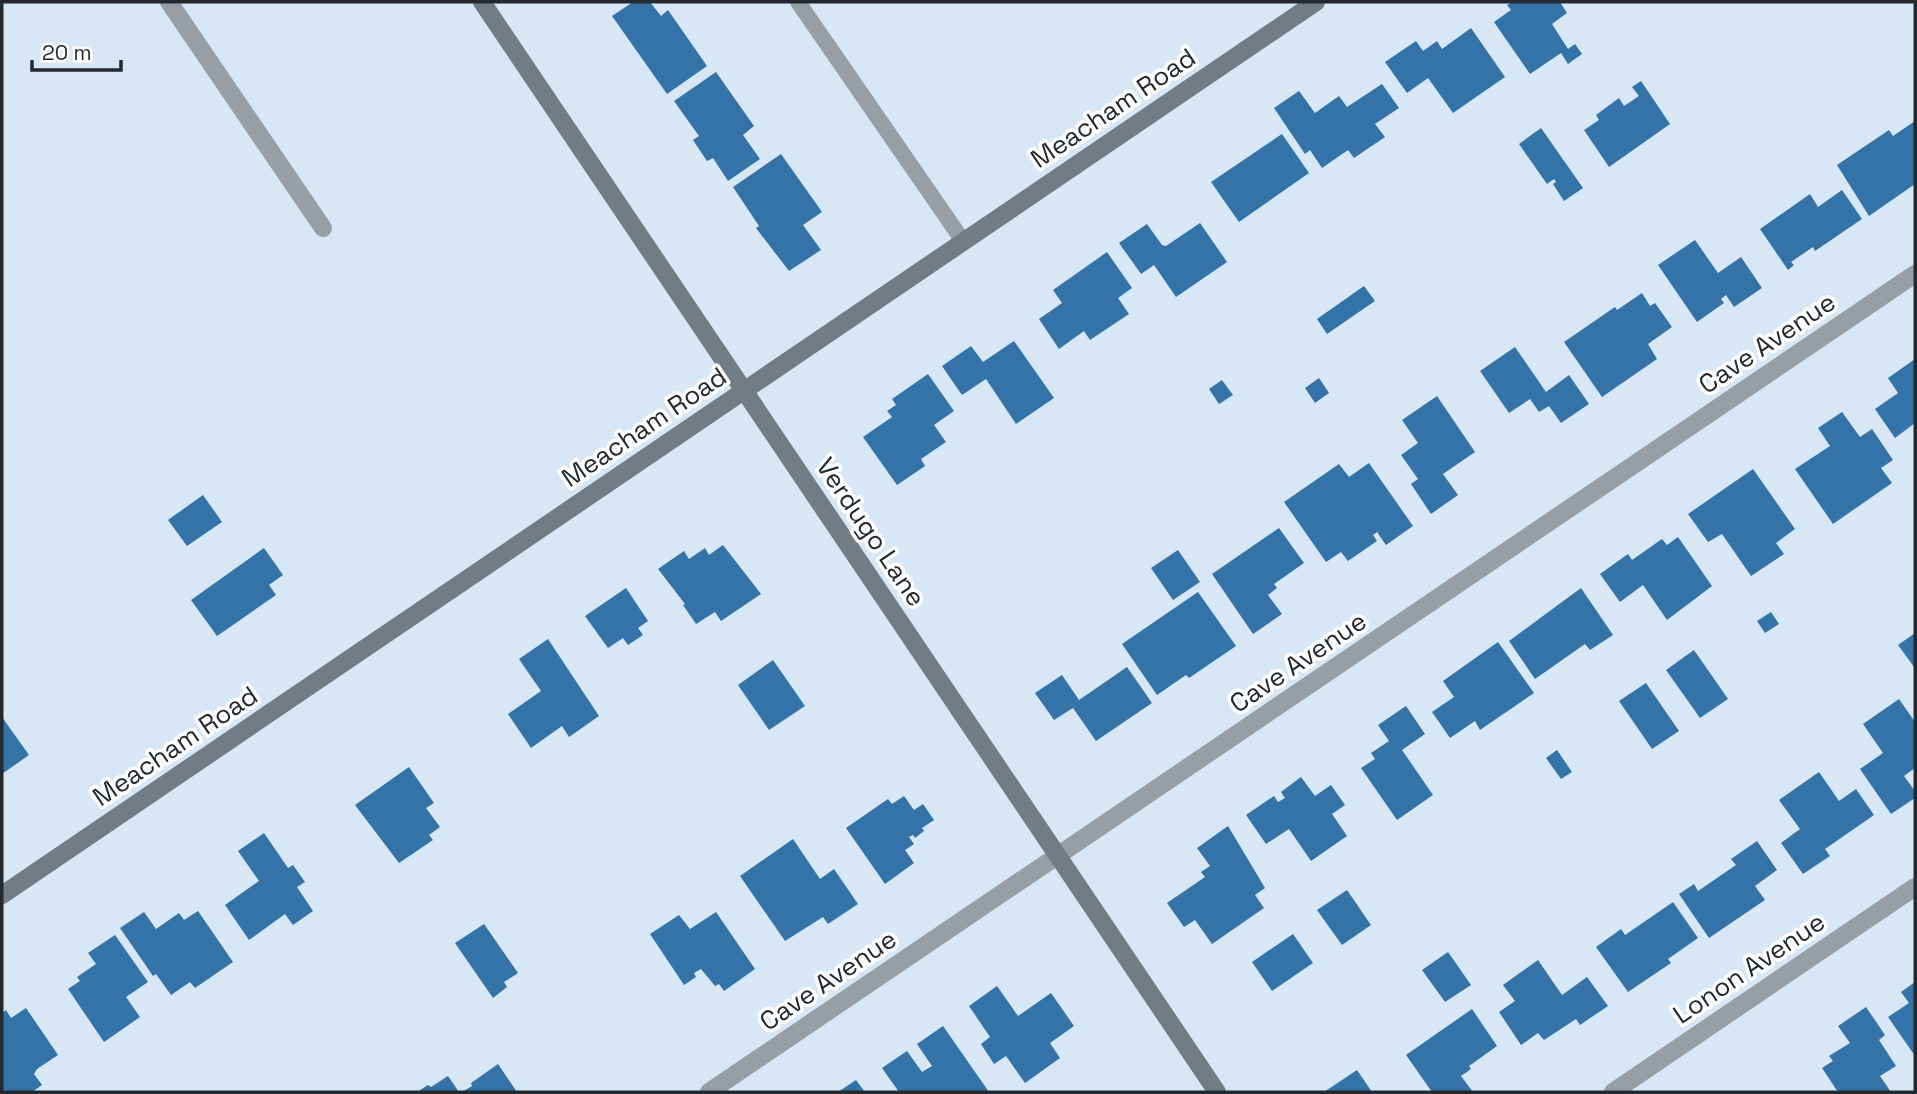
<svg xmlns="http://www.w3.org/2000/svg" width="1917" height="1094" viewBox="0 0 1917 1094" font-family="'Space Grotesk',sans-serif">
  <rect width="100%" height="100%" fill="#d7e7f6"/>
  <g fill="#3373a7">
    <polygon points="633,2 650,2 661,16 668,10 707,66 667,94 612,16"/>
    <polygon points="1513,2 1560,2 1567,13 1552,24 1568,49 1575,44 1582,54 1568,64 1561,53 1530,74 1494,22 1511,10 1507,5"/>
    <polygon points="1471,28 1505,77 1453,113 1428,78 1407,93 1385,62 1416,41 1423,51 1437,41 1442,49"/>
    <polygon points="716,72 754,126 743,135 760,159 728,181 713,158 707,161 693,140 699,136 674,101"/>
    <polygon points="1641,81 1670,124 1609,167 1584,130 1599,120 1596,115 1619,98 1624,106 1639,96 1632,87"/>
    <polygon points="1382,84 1399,108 1375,124 1385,137 1354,158 1348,150 1322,168 1310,150 1305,154 1274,108 1299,91 1315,113 1339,96 1347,107"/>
    <polygon points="1915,121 1915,184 1869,216 1837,165 1889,130 1893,136"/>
    <polygon points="1541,128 1583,188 1564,201 1553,184 1556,182 1554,179 1547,184 1519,144"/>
    <polygon points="1282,134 1309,173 1239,222 1211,182"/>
    <polygon points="781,154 822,212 803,225 821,250 789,271 756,228 759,226 733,187"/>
    <polygon points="1842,190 1862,219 1815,251 1813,247 1791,262 1794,265 1788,270 1760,229 1810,194 1818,207"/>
    <polygon points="1200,223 1227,262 1176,297 1154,265 1141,274 1119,243 1147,224 1162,245 1166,246"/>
    <polygon points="1695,240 1718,273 1741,257 1762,288 1734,307 1726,295 1721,299 1724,303 1697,322 1658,265"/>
    <polygon points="1107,252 1132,288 1118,298 1129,314 1090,340 1084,331 1059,349 1039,319 1062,303 1053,290"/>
    <polygon points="1364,286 1375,301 1327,334 1317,319"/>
    <polygon points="1642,293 1650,306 1655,303 1672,327 1648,344 1657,359 1602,397 1564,342 1615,307 1617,310"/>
    <polygon points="1014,341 1054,398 1016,424 986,379 962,395 942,366 971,346 983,362"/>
    <polygon points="1515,347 1546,392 1569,375 1589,404 1561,423 1549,406 1539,412 1530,399 1509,413 1480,371"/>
    <polygon points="1915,359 1915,423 1895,438 1875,409 1898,393 1888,378"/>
    <polygon points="928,374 954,411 934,425 946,442 921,459 925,466 897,485 863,437 892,417 887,411 896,405 892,399"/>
    <polygon points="1319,378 1329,393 1315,403 1305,388"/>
    <polygon points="1222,380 1233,395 1219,404 1209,389"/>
    <polygon points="1437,396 1475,452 1443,474 1458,495 1431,514 1411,484 1418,479 1401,455 1418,443 1402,420"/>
    <polygon points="1842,412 1860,437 1872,429 1893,460 1881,468 1892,483 1833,524 1795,469 1830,446 1818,428"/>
    <polygon points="1369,463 1413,526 1386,545 1377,532 1373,535 1377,541 1348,561 1341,552 1326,562 1284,502 1339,464 1349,477"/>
    <polygon points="1753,469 1795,529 1776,543 1784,554 1751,576 1722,534 1708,542 1688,514"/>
    <polygon points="203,495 222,522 187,546 168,520"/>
    <polygon points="1279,528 1304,563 1274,584 1277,588 1268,595 1282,614 1253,634 1212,574"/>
    <polygon points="1678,537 1712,586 1667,620 1643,585 1620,602 1600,574 1628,554 1632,560 1662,539 1667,545"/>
    <polygon points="723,545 761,594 721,621 715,612 696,624 683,605 685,604 658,569 684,551 689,559 705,548 709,555"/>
    <polygon points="264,548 283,575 269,585 276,595 217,636 191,600"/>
    <polygon points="1178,550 1200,582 1173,600 1151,568"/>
    <polygon points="626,588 648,621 638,628 643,635 628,645 623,638 608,648 585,616"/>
    <polygon points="1581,588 1613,635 1590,650 1585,644 1535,679 1509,641"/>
    <polygon points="1198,592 1236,646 1189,678 1186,675 1157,695 1122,644"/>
    <polygon points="1771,612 1779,624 1765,633 1757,621"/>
    <polygon points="1915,633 1915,666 1914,667 1898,645"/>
    <polygon points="548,639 599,716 569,737 562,726 531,748 508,714 541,691 519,659"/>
    <polygon points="1498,642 1534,693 1480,730 1475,721 1450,738 1432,712 1454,697 1443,681"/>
    <polygon points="1694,650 1728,699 1700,718 1666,670"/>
    <polygon points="773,660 805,706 769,730 738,685"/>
    <polygon points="1127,667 1152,703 1096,741 1073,708 1054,720 1035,693 1062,675 1079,700"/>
    <polygon points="1646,683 1679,731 1652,749 1619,701"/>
    <polygon points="1899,699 1915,722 1915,768 1904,776 1915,791 1915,798 1891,814 1860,769 1883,753 1863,724"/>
    <polygon points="1406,706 1425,734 1402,750 1433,795 1397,820 1361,768 1375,759 1371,753 1389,741 1378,725"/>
    <polygon points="2,717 29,755 2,774"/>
    <polygon points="1557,750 1572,772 1561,779 1546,758"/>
    <polygon points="409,767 434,803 426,808 440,827 429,835 433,840 399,863 355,805"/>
    <polygon points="1819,772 1839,801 1856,789 1874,815 1825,849 1830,856 1803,874 1781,843 1800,829 1779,800"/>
    <polygon points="1301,777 1315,796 1331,785 1345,805 1332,814 1347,836 1311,861 1289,829 1266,844 1246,815 1274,796 1278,802 1285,798 1281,792"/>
    <polygon points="904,796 914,810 923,804 934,820 922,828 924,831 915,838 913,835 909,837 914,844 905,850 914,863 885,884 846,828 888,799 892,804"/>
    <polygon points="1228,826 1265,888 1255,895 1264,908 1212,944 1195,920 1184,927 1167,903 1205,877 1201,872 1210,866 1197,848"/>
    <polygon points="264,833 288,868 293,865 305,882 297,887 313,911 293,925 285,914 249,940 225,905 259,881 238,851"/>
    <polygon points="793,839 820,879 834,869 858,904 828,924 823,917 785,941 740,876"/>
    <polygon points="1757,841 1777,870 1755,886 1765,900 1709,938 1679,894 1694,884 1698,891 1736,865 1731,859"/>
    <polygon points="1347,890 1371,925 1342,945 1317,910"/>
    <polygon points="1673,902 1698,938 1668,959 1671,963 1628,992 1596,947 1621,929 1625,935"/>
    <polygon points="198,911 233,962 195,988 190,982 171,995 156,974 153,976 120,928 144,912 156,929 179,913 184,920"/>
    <polygon points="716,912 755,969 724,991 719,984 715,986 701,969 694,973 696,977 684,985 650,934 679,915 690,929"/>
    <polygon points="484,924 518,973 504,982 507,987 493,998 455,943"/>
    <polygon points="1293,934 1313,963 1272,991 1252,962"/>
    <polygon points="115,935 148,982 126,997 140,1017 104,1042 68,989 80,981 77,977 96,964 88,953"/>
    <polygon points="1448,952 1471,985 1445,1002 1422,970"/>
    <polygon points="1538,960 1562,995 1587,977 1608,1006 1580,1025 1576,1019 1544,1040 1538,1033 1521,1045 1499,1012 1515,1001 1503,985"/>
    <polygon points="1915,982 1915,1056 1888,1017 1909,1003 1901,992"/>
    <polygon points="997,986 1018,1016 1051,993 1074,1026 1050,1043 1060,1058 1025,1083 1006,1056 994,1064 981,1044 990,1037 969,1006"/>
    <polygon points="1866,1007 1885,1035 1879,1040 1896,1066 1880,1076 1891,1092 1838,1092 1822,1068 1833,1061 1829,1056 1850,1043 1838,1026"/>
    <polygon points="26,1008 58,1055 37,1069 34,1074 42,1085 32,1092 2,1092 2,1013 6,1010 11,1018"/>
    <polygon points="1472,1009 1497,1046 1469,1066 1471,1069 1461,1076 1473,1092 1432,1092 1406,1055"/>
    <polygon points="943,1026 989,1092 899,1092 882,1068 907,1051 922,1072 932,1066 917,1044"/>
    <polygon points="498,1064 517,1092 462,1092 472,1086 471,1083"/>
    <polygon points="1357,1070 1372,1092 1324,1092"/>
    <polygon points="448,1076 459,1092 417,1092 428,1085 431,1087"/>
    <polygon points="856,1080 865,1092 838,1092"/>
  </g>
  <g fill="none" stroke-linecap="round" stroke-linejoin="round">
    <polyline stroke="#979ea4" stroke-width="16" points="798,2 963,241"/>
    <g stroke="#979ea4" stroke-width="18">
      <polyline points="169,2 323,228"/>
      <polyline points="709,1092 1915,274"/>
      <polyline points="1613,1092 1915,887"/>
    </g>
    <g stroke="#727c85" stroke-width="18">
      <polyline points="482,2 1217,1092"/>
      <polyline points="2,895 1316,2"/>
    </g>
  </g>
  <g text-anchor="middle" stroke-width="7" stroke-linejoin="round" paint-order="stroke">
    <g font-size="26" fill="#23292e" stroke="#fff">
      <text transform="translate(1113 108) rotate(-34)" y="9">Meacham Road</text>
      <text transform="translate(1767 343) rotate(-34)" y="9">Cave Avenue</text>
      <text transform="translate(644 427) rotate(-34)" y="9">Meacham Road</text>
      <text transform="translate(871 532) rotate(56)" y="9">Verdugo Lane</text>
      <text transform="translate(1298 662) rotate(-34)" y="9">Cave Avenue</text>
      <text transform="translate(175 746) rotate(-34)" y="9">Meacham Road</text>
      <text transform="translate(1749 968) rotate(-34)" y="9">Lonon Avenue</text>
      <text transform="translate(828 980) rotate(-34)" y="9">Cave Avenue</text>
    </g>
  </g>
  <rect width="1917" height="1094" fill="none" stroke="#23292e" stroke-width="7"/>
  <path d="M32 60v10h89v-10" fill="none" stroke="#23292e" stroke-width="3.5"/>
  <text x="42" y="60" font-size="21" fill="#23292e" stroke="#ffffff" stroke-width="5" paint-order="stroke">20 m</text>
</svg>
